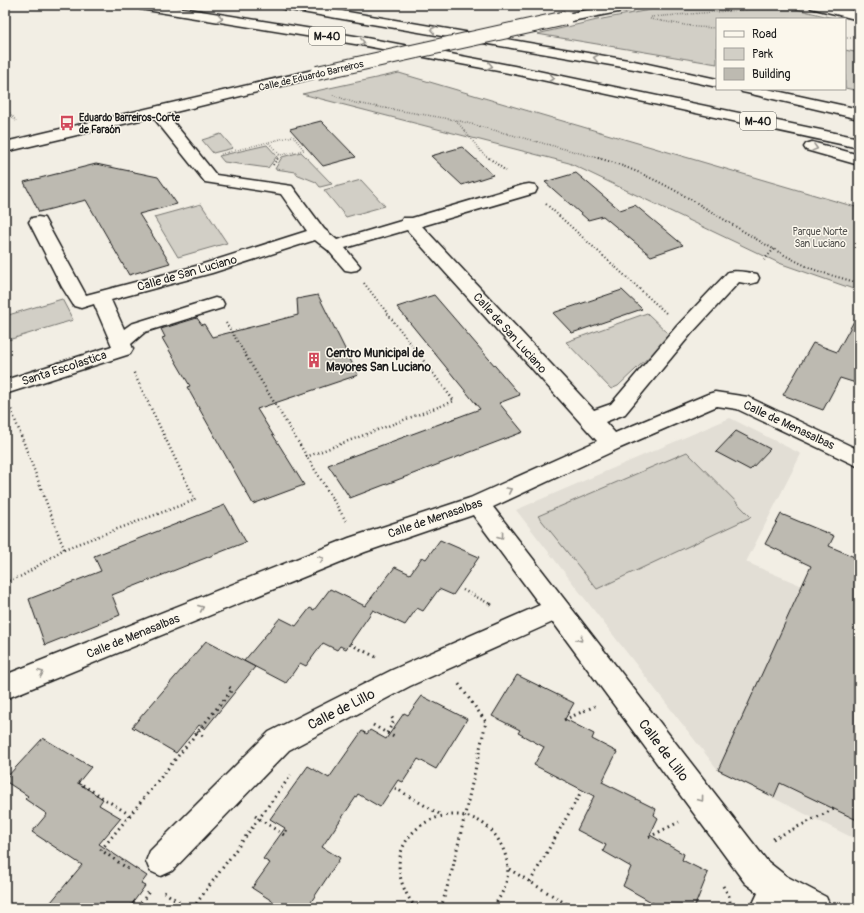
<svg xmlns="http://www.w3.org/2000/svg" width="864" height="913" viewBox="0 0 864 913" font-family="Pangolin,sans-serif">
  <rect width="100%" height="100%" fill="#f2eee4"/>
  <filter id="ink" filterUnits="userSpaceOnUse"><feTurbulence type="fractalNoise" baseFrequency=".025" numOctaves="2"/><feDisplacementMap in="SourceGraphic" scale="8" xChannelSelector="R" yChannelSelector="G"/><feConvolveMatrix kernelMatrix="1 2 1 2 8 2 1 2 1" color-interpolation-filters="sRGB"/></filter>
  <g filter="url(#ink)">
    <polygon fill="#e2ded5" points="730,418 801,454 746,562 859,610 859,841 718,770 516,510"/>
    <g fill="#d2cfc6" stroke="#777671">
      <polygon points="675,5 780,5 837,19 717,19 717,64 537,34 597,20"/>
      <polygon points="845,50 859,53 859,91 845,88"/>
      <polygon points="399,73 859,208 859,291 779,263 569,163 302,94"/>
      <polygon points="221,134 233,148 213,153 202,140"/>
      <polygon points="267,145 277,156 268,168 224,162 219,156"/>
      <polygon points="301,152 332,184 320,187 316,182 296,174 296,172 275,169 282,157"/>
      <polygon points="361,180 385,206 346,217 324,190"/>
      <polygon points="201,204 227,243 178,257 154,217"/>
      <polygon points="62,299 73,320 5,341 5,316"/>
      <polygon points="647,313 671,336 618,386 611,389 566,342"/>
      <polygon points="687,452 751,517 597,589 538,516"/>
    </g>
    <g fill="#bdbab1" stroke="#1c1c1c">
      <polygon points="321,121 356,157 323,166 290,129"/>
      <polygon points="462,147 493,175 462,185 431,156"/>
      <polygon points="96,164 158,177 177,204 139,214 170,263 129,275 86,200 39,212 24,182"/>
      <polygon points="576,173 620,210 635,205 683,245 651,256 603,216 588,220 545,182"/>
      <polygon points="622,290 642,309 572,333 553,313"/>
      <polygon points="318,295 358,375 257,409 304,485 253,504 187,387 190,386 162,338 165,337 161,329 197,318 202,325 204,324 212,337 298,315 297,299"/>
      <polygon points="434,295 520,395 499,403 523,432 350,498 328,465 480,409 397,307"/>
      <polygon points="859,312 859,384 840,378 823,410 783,395 813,343 837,352"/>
      <polygon points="736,431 770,449 750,470 716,452"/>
      <polygon points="225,505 246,542 112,595 120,615 45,645 29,599 101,571 94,556"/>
      <polygon points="781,514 834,536 829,546 859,559 859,821 780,783 774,797 718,770 811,566 765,544"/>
      <polygon points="440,540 479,557 453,595 439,589 423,611 417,608 405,625 373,610 346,649 340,646 337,650 323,643 306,666 300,663 286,683 244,661 280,618 296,626 310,608 314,610 330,589 365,606 395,567 410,574 422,557 426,559"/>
      <polygon points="206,641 255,667 205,729 199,725 176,753 132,727"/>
      <polygon points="517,675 574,703 565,719 594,734 592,739 617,752 602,782 656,809 654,815 658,818 650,835 684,854 682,860 708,873 694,908 662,908 623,886 631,867 603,851 606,845 577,830 594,796 534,765 544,747 518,733 520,730 492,716"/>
      <polygon points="422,696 467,719 436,769 418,759 403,782 398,780 380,807 358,794 322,847 340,858 307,908 283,908 252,888 270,863 263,859 285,828 270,819 308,766 329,778 362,731 367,734 370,730 386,739 404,713 408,715"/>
      <polygon points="43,738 91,767 78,783 103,799 99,805 121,818 99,844 147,876 141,884 145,886 129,908 46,908 82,865 32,832 47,814 25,799 28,796 5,781 5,779"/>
    </g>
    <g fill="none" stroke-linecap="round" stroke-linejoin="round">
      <g stroke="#1c1c1c" stroke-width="3">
        <g id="minor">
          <polygon points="614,5 640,5 634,9 566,22 561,21 559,18 561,15 566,14"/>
          <polygon points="810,5 831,5 859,12 859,20 811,8"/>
          <path d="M317 69 322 70 324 73 322 76 167 114 216 175 292 186 324 229 337 240 401 221 403 218H412L523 185 529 184 535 185 537 189 535 193 422 226 594 410 611 404 677 326 728 272C737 270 747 272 757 274L759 278 757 282 750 284 739 282 691 334 625 414 605 422 615 433 708 394 715 392 748 397 859 450V467L737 409 717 406 620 448 493 507 767 861 786 876 826 897 831 908H751L758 893 745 883 553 622 410 686 289 750 172 871 161 876 150 871 146 861 150 851 269 732 392 670 540 605 473 515 365 552 5 699V675L349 538 470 498 597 441 407 230 345 248 360 266 357 270 351 271 345 270 328 250 315 240 212 273 111 300 124 329 131 324 215 298 222 300 224 304 222 308 145 332 131 344 133 349 130 354 5 394V380L112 346 94 304 81 308 74 306 62 287 29 222 32 218 38 217 44 218 86 295 200 265 307 231 281 194 205 182 153 117 5 152V142Z"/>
        </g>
      </g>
      <g stroke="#1c1c1c" stroke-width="3">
        <g id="highway">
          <polygon points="134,5 164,5 361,37 514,66 859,138 859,148 514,74 361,45 140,9"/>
          <polygon points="278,5 307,5 634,61 717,79 717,87 634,69 284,9"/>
          <polygon points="740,89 767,89 859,109 859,119 747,93 742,92"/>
          <polygon points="812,142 859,155 859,165 806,150 804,147 806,144"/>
        </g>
      </g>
      <g stroke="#1c1c1c" stroke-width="1.5" stroke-dasharray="0.5 2" stroke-linecap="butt">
        <polyline points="651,17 753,9 796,8"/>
        <polyline points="650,19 696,27 717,28"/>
        <polyline points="845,38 852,38"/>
        <polyline points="333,95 355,103 456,120 602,159"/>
        <polyline points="5,107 16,121"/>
        <polyline points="456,120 483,154 490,159"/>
        <polyline points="269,143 280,155"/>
        <polyline points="221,154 293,136 304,150 280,155 277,159"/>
      </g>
      <g stroke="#1c1c1c" stroke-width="2" stroke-dasharray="1 2.5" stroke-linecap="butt">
        <polyline points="489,158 506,171"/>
        <path d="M598 158C678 180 740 237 815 270 829 275 845 279 859 283"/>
        <polyline points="273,165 278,158"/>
        <polyline points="546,204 666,313"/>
        <polyline points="764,260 774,249"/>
        <polyline points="364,283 421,357"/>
        <polyline points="226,323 247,357"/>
      </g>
      <g stroke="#1c1c1c" stroke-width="2.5" stroke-dasharray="1 3" stroke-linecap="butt">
        <polyline points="246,356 346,521"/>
        <polyline points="306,457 454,401 420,356"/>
        <polyline points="64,549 195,500 133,371"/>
        <polyline points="5,582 22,576 64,549 11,409"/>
        <polyline points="463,590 492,605"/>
      </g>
      <g stroke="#1c1c1c" stroke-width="3" stroke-dasharray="1.5 4" stroke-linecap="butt">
        <polyline points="490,604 495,606"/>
        <polyline points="350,644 378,658"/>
        <polyline points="564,720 595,706"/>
        <polyline points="373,725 394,737"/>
        <polyline points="197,732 203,736"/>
        <polyline points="387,733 394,721 391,716"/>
        <polyline points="78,782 130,815 231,691 232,689 229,687"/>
        <polyline points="395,788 441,815"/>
        <polyline points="130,815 101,850 131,871"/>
        <polyline points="255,816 284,835 287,829"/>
        <polyline points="649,837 679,822"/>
        <polyline points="773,839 834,809"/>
        <polyline points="509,869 573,908"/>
        <polyline points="530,882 581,792"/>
        <polyline points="723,886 729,896 731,908"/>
        <polyline points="164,892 188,908"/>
        <polyline points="133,902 139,906 150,890"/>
        <polyline points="193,908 291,775"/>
        <path d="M416 908C355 831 477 773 505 854 512 874 505 892 492 908"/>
        <polyline points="441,908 453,867 486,722 458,683"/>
      </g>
      <use href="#minor" fill="#fbf7ec" fill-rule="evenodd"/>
      <use href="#highway" fill="#fbf7ec" fill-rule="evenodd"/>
      <g stroke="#1c1c1c" stroke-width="16" stroke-linecap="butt">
        <polyline id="minor-bridge" points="317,73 566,18"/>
      </g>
      <use href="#minor-bridge" stroke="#fbf7ec" stroke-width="14"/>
    </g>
    <defs><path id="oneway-chevron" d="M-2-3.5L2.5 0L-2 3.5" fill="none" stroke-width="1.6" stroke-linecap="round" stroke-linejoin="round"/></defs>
    <g stroke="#97948e">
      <use href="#oneway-chevron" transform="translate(220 18) rotate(9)"/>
      <use href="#oneway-chevron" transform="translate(433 30) rotate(-170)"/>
      <use href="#oneway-chevron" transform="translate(362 42) rotate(10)"/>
      <use href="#oneway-chevron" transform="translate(596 58) rotate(-170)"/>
      <use href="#oneway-chevron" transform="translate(490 66) rotate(11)"/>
      <use href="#oneway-chevron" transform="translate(552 78) rotate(11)"/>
      <use href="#oneway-chevron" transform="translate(815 148) rotate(15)"/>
      <use href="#oneway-chevron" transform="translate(509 490) rotate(-25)"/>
      <use href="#oneway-chevron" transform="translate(501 536) rotate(53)"/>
      <use href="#oneway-chevron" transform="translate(321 559) rotate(-22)"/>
      <use href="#oneway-chevron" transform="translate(201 608) rotate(-22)"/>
      <use href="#oneway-chevron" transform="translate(580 639) rotate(53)"/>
      <use href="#oneway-chevron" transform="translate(41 673) rotate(-22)"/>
      <use href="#oneway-chevron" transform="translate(701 799) rotate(53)"/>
    </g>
  </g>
  <defs>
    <g id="bus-bare" transform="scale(1.2)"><path d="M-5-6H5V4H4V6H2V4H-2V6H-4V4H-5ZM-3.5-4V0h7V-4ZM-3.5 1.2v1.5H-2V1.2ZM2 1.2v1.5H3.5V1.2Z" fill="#d1495b" stroke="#fbf7ec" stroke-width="2.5" paint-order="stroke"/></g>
    <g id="building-bare" transform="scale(1.2)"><path d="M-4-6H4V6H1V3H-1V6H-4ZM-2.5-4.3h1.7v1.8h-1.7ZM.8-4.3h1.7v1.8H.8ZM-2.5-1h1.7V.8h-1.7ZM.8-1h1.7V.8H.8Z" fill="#d1495b" stroke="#fbf7ec" stroke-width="2.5" paint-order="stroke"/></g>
  </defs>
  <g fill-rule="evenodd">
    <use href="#bus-bare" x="67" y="123"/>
    <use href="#building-bare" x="314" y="360"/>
  </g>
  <g text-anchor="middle" stroke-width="3" stroke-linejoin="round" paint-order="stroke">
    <g font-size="10" fill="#1c1c1c" stroke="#fbf7ec">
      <text transform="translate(311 75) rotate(-13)" y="4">Calle de Eduardo Barreiros</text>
    </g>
    <g font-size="10" font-weight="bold" fill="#1c1c1c" stroke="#fbf7ec" text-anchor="start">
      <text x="79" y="121">Eduardo Barreiros-Corte<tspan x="79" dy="12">de Faraón</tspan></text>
    </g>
    <g font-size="10" fill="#53524f" stroke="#fbf7ec">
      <text x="820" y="235">Parque Norte<tspan x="820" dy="12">San Luciano</tspan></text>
    </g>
    <g fill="#fbf7ec" stroke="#5f5e5a" stroke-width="1">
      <rect x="309" y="27" width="36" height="18" rx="3"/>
      <rect x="740" y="112" width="36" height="18" rx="3"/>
    </g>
    <g font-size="11" font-weight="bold" fill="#1c1c1c">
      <text x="327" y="40">M-40</text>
      <text x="758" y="125">M-40</text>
    </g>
    <g font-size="12" fill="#1c1c1c" stroke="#fbf7ec">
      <text transform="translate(187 273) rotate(-16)" y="4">Calle de San Luciano</text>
      <text transform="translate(510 333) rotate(48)" y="4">Calle de San Luciano</text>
      <text transform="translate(64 368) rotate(-18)" y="4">Santa Escolastica</text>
      <text transform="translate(789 425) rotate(25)" y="4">Calle de Menasalbas</text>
      <text transform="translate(435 518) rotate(-19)" y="4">Calle de Menasalbas</text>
      <text transform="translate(133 636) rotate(-22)" y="4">Calle de Menasalbas</text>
    </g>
    <g font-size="12" font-weight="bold" fill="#1c1c1c" stroke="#fbf7ec" text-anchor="start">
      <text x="326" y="357">Centro Municipal de<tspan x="326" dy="14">Mayores San Luciano</tspan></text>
    </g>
    <g font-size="14" fill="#1c1c1c" stroke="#fbf7ec">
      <text transform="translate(341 709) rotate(-27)" y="5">Calle de Lillo</text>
      <text transform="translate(664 750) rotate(53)" y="5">Calle de Lillo</text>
    </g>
  </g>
  <rect width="864" height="913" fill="none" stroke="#fbf7ec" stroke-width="20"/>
  <rect x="10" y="10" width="844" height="893" fill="none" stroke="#1c1c1c" stroke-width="1.5" filter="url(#ink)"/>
  <rect x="716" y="18" width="130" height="72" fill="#fbf7ec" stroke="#a29f99"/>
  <rect x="724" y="31" width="20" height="6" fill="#fbf7ec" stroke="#a29f99"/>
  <text x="752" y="38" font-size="12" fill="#1c1c1c">Road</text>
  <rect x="724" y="48" width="20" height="12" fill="#d2cfc6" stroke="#a29f99"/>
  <text x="752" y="58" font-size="12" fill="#1c1c1c">Park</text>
  <rect x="724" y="68" width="20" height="12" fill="#bdbab1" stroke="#a29f99"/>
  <text x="752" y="78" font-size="12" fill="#1c1c1c">Building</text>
</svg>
